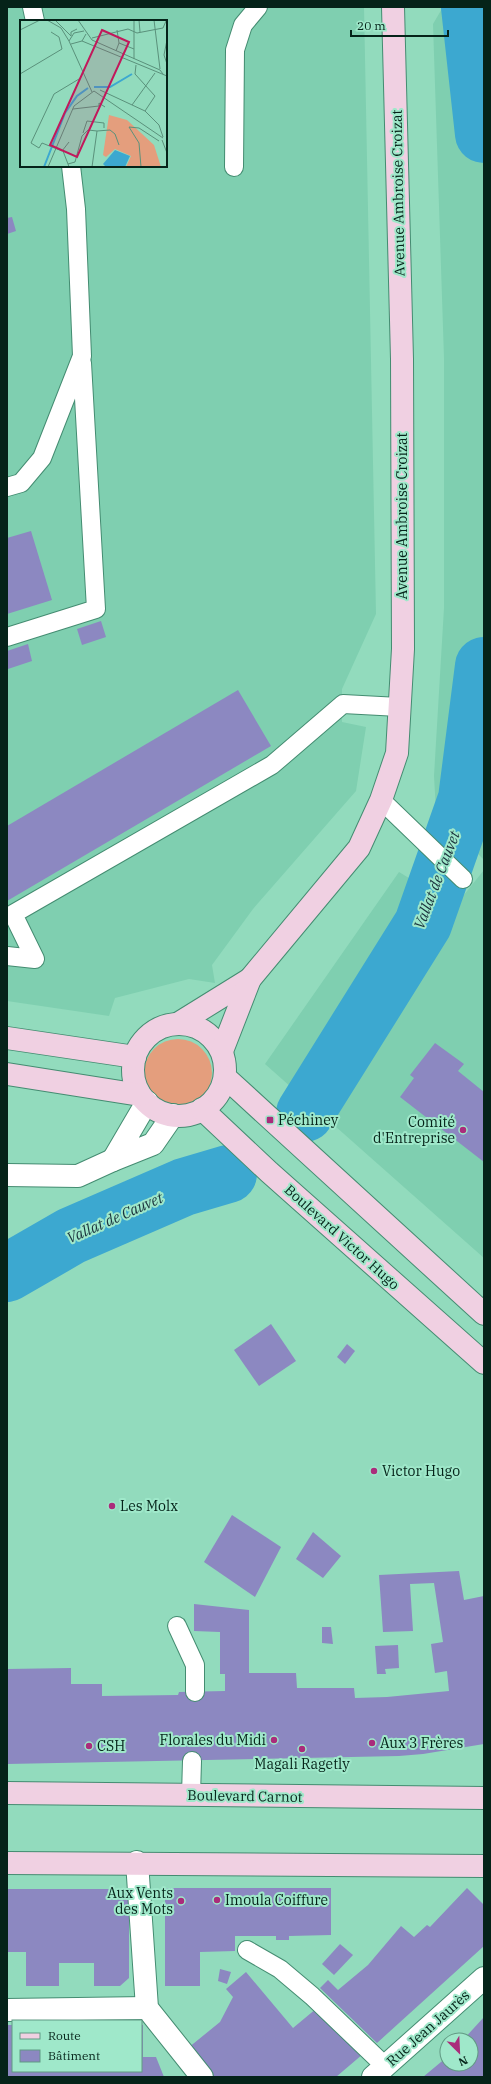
<svg xmlns="http://www.w3.org/2000/svg" width="491" height="2084" viewBox="0 0 491 2084" font-family="'IBM Plex Serif',serif">
  <rect width="100%" height="100%" fill="#92dbbd"/>
  <g fill="#7fcfb0" fill-rule="evenodd">
    <path d="M7 7H364L376 614 342 689V722L366 727 356 791 253 909 212 965 215 983 189 979 115 998 109 1016 7 1001ZM21 21H166V166H21Z"/>
    <polygon points="443,7 484,7 484,860 436,811 434,776 444,608 444,358 433,24"/>
    <polygon points="484,870 484,1258 265,1064 399,872 455,906"/>
  </g>
  <circle fill="#e49e7d" cx="178" cy="1073" r="34"/>
  <g fill="none" stroke-linecap="round" stroke-linejoin="round">
    <g stroke="#3ca8d0" stroke-width="58">
      <polyline points="470,7 484,134"/>
      <polyline points="305,1113 423,924 467,799 484,666"/>
      <polyline points="7,1273 71,1236 184,1187 228,1174"/>
    </g>
  </g>
  <g fill="#8c88c1">
    <polygon points="12,217 16,231 7,234 7,218"/>
    <polygon points="31,531 52,600 7,614 7,538"/>
    <polygon points="101,621 106,637 82,645 77,629"/>
    <polygon points="28,644 32,661 8,669 7,651"/>
    <polygon points="238,690 271,746 7,901 7,826"/>
    <polygon points="435,1043 464,1064 458,1071 484,1092 484,1162 400,1097 414,1078 410,1075"/>
    <polygon points="271,1324 296,1361 259,1386 234,1350"/>
    <polygon points="347,1344 355,1351 345,1364 337,1357"/>
    <polygon points="232,1515 281,1547 255,1597 204,1562"/>
    <polygon points="313,1532 341,1556 323,1578 296,1559"/>
    <polygon points="459,1571 464,1600 484,1596 484,1744 423,1754 399,1756 7,1764 7,1669 71,1668 71,1684 102,1684 102,1696 178,1695 179,1692 225,1691 225,1674 220,1674 220,1632 194,1631 194,1604 249,1610 249,1673 296,1673 297,1688 354,1688 355,1698 387,1697 449,1691 447,1671 435,1673 431,1644 443,1642 434,1583 410,1584 413,1631 383,1632 379,1575"/>
    <polygon points="322,1627 331,1627 333,1644 322,1643"/>
    <polygon points="398,1645 399,1668 385,1669 386,1674 377,1674 375,1646"/>
    <polygon points="165,1888 331,1888 331,1935 289,1936 289,1940 276,1940 276,1936 235,1936 235,1951 200,1952 200,1986 165,1986"/>
    <polygon points="467,1888 484,1905 484,1946 377,2043 320,1988 328,1980 338,1990 368,1965 401,1926 414,1937 427,1925 430,1927"/>
    <polygon points="7,1889 129,1889 129,1978 120,1986 94,1986 94,1963 59,1963 59,1986 26,1986 26,1952 7,1952"/>
    <polygon points="340,1944 353,1955 334,1975 322,1964"/>
    <polygon points="220,1969 231,1972 227,1984 218,1981"/>
    <polygon points="246,1972 293,2028 317,2008 363,2054 336,2077 213,2077 188,2048 220,2022 233,1997 226,1989"/>
    <polygon points="484,2017 484,2077 423,2077 447,2057 447,2064 471,2064 471,2040 463,2040"/>
    <polygon points="7,2025 13,2025 13,2071 141,2071 141,2025 143,2025 143,2057 156,2057 164,2077 7,2077"/>
  </g>
  <g fill="none" stroke-linecap="round" stroke-linejoin="round">
    <g stroke="#448c71" stroke-width="20">
      <g id="service">
        <polyline points="32,7 35,21"/>
        <polyline points="234,167 235,50 243,25 258,7"/>
        <polyline points="7,487 21,483 42,458 82,356 76,209 71,166"/>
        <polyline points="7,637 96,609 82,363"/>
        <polyline points="381,800 463,879"/>
        <polyline points="7,956 35,959 13,914 272,765 343,704 399,707"/>
        <polyline points="177,1626 195,1665 195,1692"/>
        <polyline points="191,1795 192,1761"/>
        <polyline points="247,1950 280,1969 312,1996 385,2066"/>
      </g>
    </g>
    <g stroke="#448c71" stroke-width="24">
      <g id="minor">
        <polyline points="147,1102 113,1160 153,1144 173,1115"/>
        <polyline points="7,1175 78,1176 113,1160"/>
        <polyline points="137,1862 147,2008 202,2077"/>
        <polyline points="7,2010 147,2008"/>
        <polyline points="373,2077 484,1978"/>
      </g>
    </g>
    <g stroke="#448c71" stroke-width="24">
      <g id="secondary">
        <polyline points="179,1023 250,979"/>
        <circle cx="179" cy="1070" r="46"/>
        <polyline points="7,1038 135,1057"/>
        <polyline points="222,1051 250,979 359,848 381,800 397,753 403,649 402,359 393,7"/>
        <polyline points="7,1074 140,1095"/>
        <polyline points="225,1077 484,1314"/>
        <polyline points="202,1109 269,1172 484,1363"/>
        <polyline points="7,1793 484,1798"/>
        <polyline points="7,1863 484,1866"/>
      </g>
    </g>
    <use href="#service" stroke="#fff" stroke-width="18"/>
    <use href="#minor" stroke="#fff" stroke-width="22"/>
    <use href="#secondary" stroke="#f0d0e2" stroke-width="22"/>
  </g>
  <g fill="#aa2c7b" stroke="#9fe8ca" stroke-width="1.5">
    <rect x="266" y="1116" width="8" height="8" rx="2"/>
    <circle cx="463" cy="1130" r="4"/>
    <circle cx="374" cy="1471" r="4"/>
    <circle cx="112" cy="1506" r="4"/>
    <circle cx="274" cy="1740" r="4"/>
    <circle cx="372" cy="1743" r="4"/>
    <circle cx="89" cy="1746" r="4"/>
    <circle cx="302" cy="1749" r="4"/>
    <circle cx="217" cy="1900" r="4"/>
    <circle cx="181" cy="1901" r="4"/>
  </g>
  <g text-anchor="middle" stroke-width="4" stroke-linejoin="round" paint-order="stroke">
    <g font-size="14" fill="#052319" stroke="#9fe8ca">
      <text transform="translate(398 193) rotate(-91)" y="5">Avenue Ambroise Croizat</text>
      <text transform="translate(402 516) rotate(-90)" y="5">Avenue Ambroise Croizat</text>
      <text transform="translate(342 1237) rotate(42)" y="5">Boulevard Victor Hugo</text>
      <text transform="translate(245 1796) rotate(1)" y="5">Boulevard Carnot</text>
      <text transform="translate(428 2028) rotate(-42)" y="5">Rue Jean Jaurès</text>
    </g>
    <g font-size="14" fill="#052319" stroke="#9fe8ca" text-anchor="start">
      <text x="278" y="1125">Péchiney</text>
      <text x="455" y="1127" text-anchor="end">Comité<tspan x="455" dy="16">d'Entreprise</tspan></text>
      <text x="382" y="1476">Victor Hugo</text>
      <text x="120" y="1511">Les Molx</text>
      <text x="266" y="1745" text-anchor="end">Florales du Midi</text>
      <text x="380" y="1748">Aux 3 Frères</text>
      <text x="97" y="1751">CSH</text>
      <text x="302" y="1769" text-anchor="middle">Magali Ragetly</text>
      <text x="173" y="1898" text-anchor="end">Aux Vents<tspan x="173" dy="16">des Mots</tspan></text>
      <text x="225" y="1905">Imoula Coiffure</text>
    </g>
    <g font-size="15" font-style="italic" fill="#1a323c" stroke="#9fe8ca">
      <text transform="translate(437 880) rotate(-69)" y="5">Vallat de Cauvet</text>
      <text transform="translate(115 1218) rotate(-24)" y="5">Vallat de Cauvet</text>
    </g>
  </g>
  <g transform="translate(20 20)">
    <rect width="147" height="147" fill="#92dbbd"/>
    <path d="M89 95 107 100 134 125 141 147H106L111 136 95 129 86 137 83 135Z" fill="#e49e7d"/>
    <path d="M95 130 110 136 105 147H86L83 144Z" fill="#3ca8d0"/>
    <path fill="none" stroke="#3ca8d0" stroke-width="2" d="M74 67H90L112 54M24 147 45 93 57 76 68 68"/>
    <path fill="none" stroke="#5a917b" stroke-width="1" d="M27 0 41 8 49 21M35 0 51 16V12L57 9M58 0 72 20 140 50 143 54M114 0V39M119 0 120 12M134 0 140 49M0 10 20 0M64 11 54 13 49 21 72 72M72 18 108 9 117 13 143 8 146 1M147 20 144 35 147 44M62 21 147 56M99 23 114 29M51 24 62 21 66 14M96 31 99 23 97 10M116 45 115 54 135 76 125 91M0 54 42 29 39 17 31 12M80 70 125 91 139 105 143 117M74 71 143 118M112 85 135 53M53 89 79 86V83L85 87M77 111 90 110 95 114 99 125M63 113 67 101 84 103V108M142 120 147 133M49 122 42 131 22 123 19 128 11 123 34 74 59 59M43 131 48 144M28 147 54 86 74 71M49 147 48 144 55 142 62 116 68 110 77 111 72 147M121 147 119 123 109 107 119 108 139 121"/>
    <path fill="#c2185b" fill-opacity="0.15" stroke="#c2185b" stroke-width="2" d="M82 10 109 22 57 137 30 125Z"/>
    <rect width="147" height="147" fill="none" stroke="#052319" stroke-width="2"/>
  </g>
  <rect width="491" height="2084" fill="none" stroke="#052319" stroke-width="16"/>
  <rect x="12" y="2020" width="130" height="52" fill="#9fe8ca" stroke="#619983"/>
  <rect x="20" y="2033" width="20" height="6" fill="#f0d0e2" stroke="#619983"/>
  <text x="48" y="2040" font-size="12" fill="#052319">Route</text>
  <rect x="20" y="2050" width="20" height="12" fill="#8c88c1" stroke="#619983"/>
  <text x="48" y="2060" font-size="12" fill="#052319">Bâtiment</text>
  <g transform="translate(459 2052) rotate(156)"><circle r="19" fill="#9fe8ca" stroke="#619983"/>
  <path d="M0-3L7 15L0 10L-7 15Z" fill="#aa2c7b"/>
  <text y="-6" font-size="11" font-weight="bold" text-anchor="middle" fill="#052319">N</text>
  </g>
  <path d="M351 30v6h97v-6" fill="none" stroke="#052319" stroke-width="2"/>
  <text x="357" y="30" font-size="12" fill="#052319" stroke="#9fe8ca" stroke-width="3" paint-order="stroke">20 m</text>
</svg>
